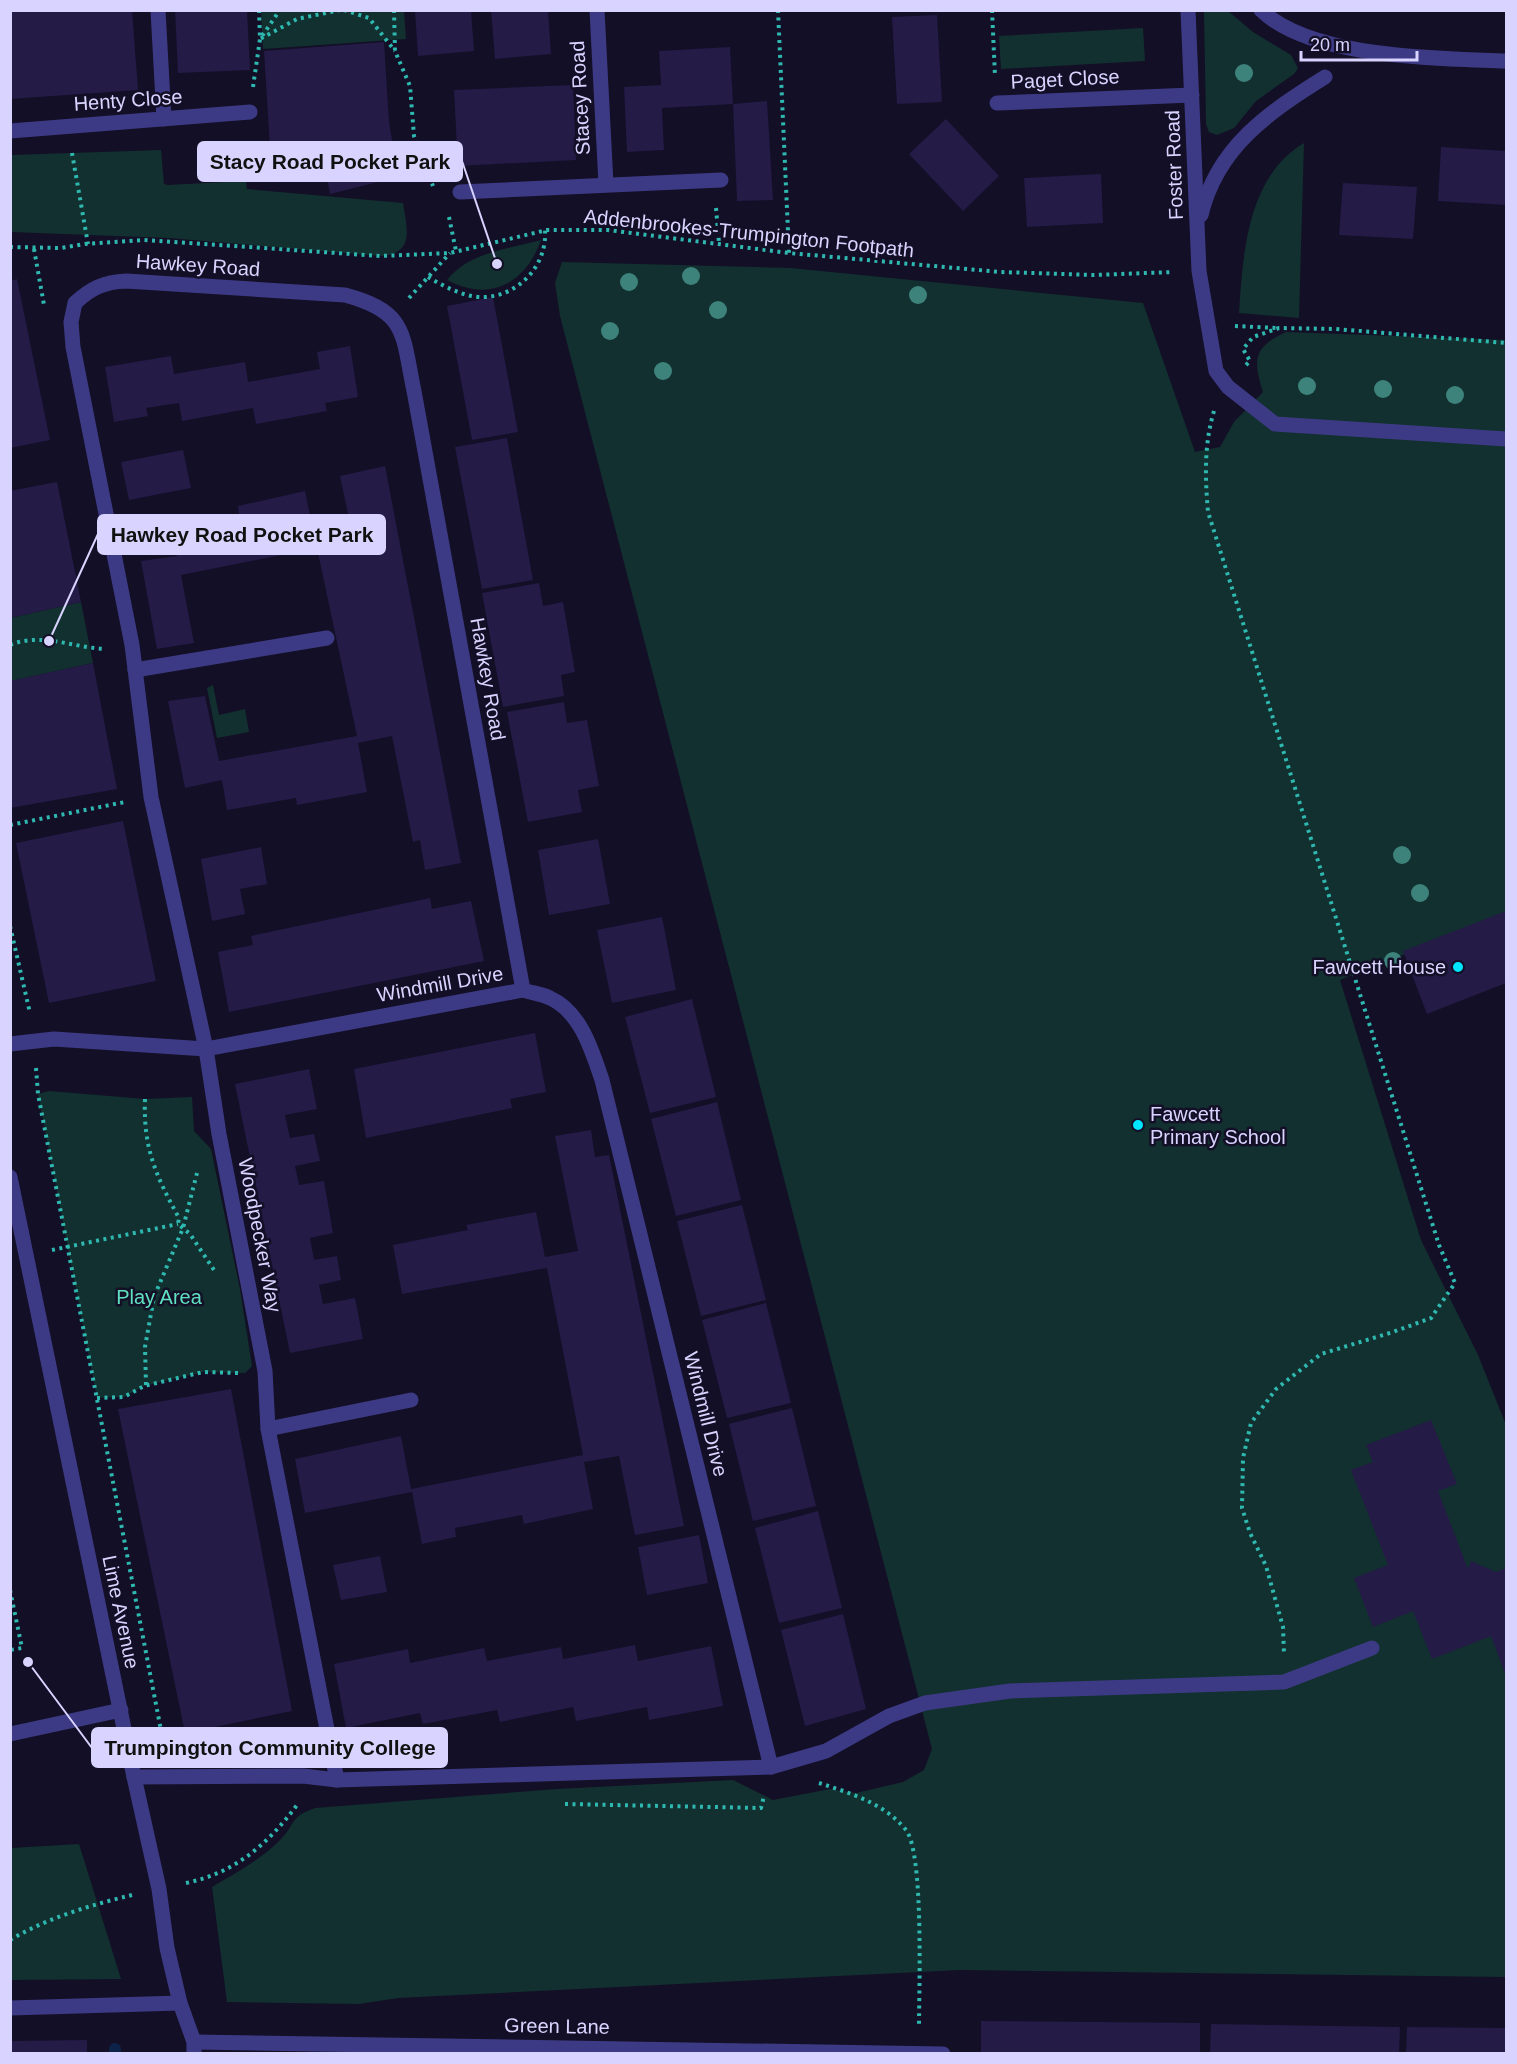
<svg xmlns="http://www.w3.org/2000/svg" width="1517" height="2064" viewBox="0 0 1517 2064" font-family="Helvetica,sans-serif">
  <rect width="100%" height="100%" fill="#130f26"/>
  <g fill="#12302f">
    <polygon points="261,11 404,11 406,39 263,49"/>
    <polygon points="1204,11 1228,11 1253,32 1291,55 1298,68 1294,74 1256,101 1234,128 1217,135 1209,132 1206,124"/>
    <polygon points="1143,28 1145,61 1001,69 999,36"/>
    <path d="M1304 143 1299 318 1239 313C1243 253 1247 177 1304 143Z"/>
    <path d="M161 150 164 184 168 185 246 181 247 189 403 203C407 228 415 254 381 256L169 238 11 232V155Z"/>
    <path d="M541 240C526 283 490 303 447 280 469 252 509 249 541 240Z"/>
    <path d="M562 262 790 268 1143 303 1195 452 1220 447 1234 422 1263 392C1253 360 1253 347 1286 332L1506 340V914L1340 980 1421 1240 1478 1355 1506 1425V1977L960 1970 398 1998 359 2004 227 2002 212 1887C236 1873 262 1859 282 1838 297 1821 290 1817 315 1808L557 1789 733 1780 773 1800 830 1789 856 1793 903 1782 924 1770 932 1749 560 316 555 283Z"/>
    <polygon points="81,602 93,663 11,681 10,618"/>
    <polygon points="213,685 219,715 245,709 249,732 217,738 207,688"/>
    <polygon points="49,1091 145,1099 192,1097 194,1131 211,1149 240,1289 252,1366 245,1373 203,1372 144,1386 124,1397 97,1398 38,1094"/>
    <polygon points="79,1844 121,1979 11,1980 11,1848"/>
  </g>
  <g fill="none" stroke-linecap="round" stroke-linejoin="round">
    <polyline stroke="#0c2248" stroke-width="12" points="115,2049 115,2054"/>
  </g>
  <g fill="#241b47">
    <polygon points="10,10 132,10 138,90 10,99"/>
    <polygon points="175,10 247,10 250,70 178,73"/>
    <polygon points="415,10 471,10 474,51 418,56"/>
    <polygon points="491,10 548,10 551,54 495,59"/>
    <polygon points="937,15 942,102 897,104 892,17"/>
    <polygon points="384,42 389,122 398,177 330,194 327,177 272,179 264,51"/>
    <polygon points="730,47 733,104 767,101 773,200 737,201 733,104 662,108 664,150 627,152 624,87 661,85 659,51"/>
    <polygon points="573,85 576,160 458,166 454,90"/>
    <polygon points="946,119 999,176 963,211 909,154"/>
    <polygon points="1441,147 1506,151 1506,205 1438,201"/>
    <polygon points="1101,174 1103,223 1027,227 1024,178"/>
    <polygon points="1343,183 1417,187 1413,239 1339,235"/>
    <polygon points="17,279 50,440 10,448 10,281"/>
    <polygon points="493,297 518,432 472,440 447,306"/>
    <polygon points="350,346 358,397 325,403 327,411 256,424 253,408 182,421 179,403 146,408 148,416 114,422 105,367 171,356 174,374 245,362 248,382 320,369 317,352"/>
    <polygon points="507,438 533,580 482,589 455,447"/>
    <polygon points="183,450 191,488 129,500 121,462"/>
    <polygon points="385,466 461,863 425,870 420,840 413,842 392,736 358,743 367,792 297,805 296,798 227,810 222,780 185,788 168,701 205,696 219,761 357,736 317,548 181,575 194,643 157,649 141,561 177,556 172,528 239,515 238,506 305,491 315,540 352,533 340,476"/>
    <polygon points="57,482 81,602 10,618 10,491"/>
    <polygon points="539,583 543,606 563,602 575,672 561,675 564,696 503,707 482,593"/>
    <polygon points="93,663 117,789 10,808 10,681"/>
    <polygon points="564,702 567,723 587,720 599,786 578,790 582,812 528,822 507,712"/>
    <polygon points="123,821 156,981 49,1003 16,843"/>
    <polygon points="598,839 610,904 549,915 538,850"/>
    <polygon points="261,847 267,884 240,889 245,914 212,921 201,859"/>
    <polygon points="430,898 432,909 471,901 484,961 229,1012 218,952 253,945 251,936"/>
    <polygon points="1506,911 1506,983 1427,1014 1403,951"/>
    <polygon points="662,917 676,990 612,1003 597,930"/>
    <polygon points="692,999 716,1097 650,1113 625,1017"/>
    <polygon points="535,1033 546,1092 510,1099 512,1108 366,1138 354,1069"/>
    <polygon points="309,1069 317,1109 285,1115 290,1138 314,1134 320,1161 295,1166 299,1185 324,1181 333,1233 310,1238 314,1260 337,1256 341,1280 319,1285 323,1304 355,1298 363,1339 290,1353 235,1084"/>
    <polygon points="717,1102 741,1200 676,1216 651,1119"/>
    <polygon points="591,1130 595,1157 609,1155 684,1526 635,1535 619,1456 584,1462 593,1509 524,1524 522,1515 455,1528 456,1537 422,1544 412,1492 305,1513 295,1459 401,1436 411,1489 583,1455 547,1268 402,1294 393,1245 468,1230 466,1225 536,1212 545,1257 578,1251 555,1136"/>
    <polygon points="742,1205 766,1300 701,1316 677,1221"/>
    <polygon points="766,1303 791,1403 727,1418 702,1320"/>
    <polygon points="231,1389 292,1711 185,1733 118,1409"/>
    <polygon points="792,1408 816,1506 753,1521 729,1424"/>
    <polygon points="1431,1420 1457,1484 1438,1491 1468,1569 1471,1561 1496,1572 1506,1568 1506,1676 1491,1636 1432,1659 1413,1611 1373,1627 1354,1578 1388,1565 1351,1470 1373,1462 1366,1445"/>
    <polygon points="818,1511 842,1608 779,1623 755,1528"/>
    <polygon points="699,1535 708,1583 647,1595 638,1547"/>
    <polygon points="380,1556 387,1592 341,1600 333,1565"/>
    <polygon points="843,1614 866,1709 805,1726 781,1630"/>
    <polygon points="635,1645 638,1661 711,1646 723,1706 649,1720 647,1707 576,1721 573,1707 500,1722 497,1710 423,1724 420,1713 346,1728 334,1664 408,1649 410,1663 484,1648 487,1661 561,1647 563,1659"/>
    <polygon points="981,2021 1200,2023 1200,2054 981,2054"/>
    <polygon points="1211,2024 1400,2027 1399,2054 1210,2054"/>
    <polygon points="1407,2027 1506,2028 1506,2054 1406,2054"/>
    <polygon points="87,2040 87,2054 10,2054 10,2041"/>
  </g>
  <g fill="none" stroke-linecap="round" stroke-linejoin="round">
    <g stroke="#2fb8b0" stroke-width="4" stroke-dasharray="3 4.5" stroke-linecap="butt">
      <polyline points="259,10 260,39 297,19 340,10"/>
      <polyline points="344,10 369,18 395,51"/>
      <polyline points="394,10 395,51 410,86 414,136 433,186"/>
      <polyline points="778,10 789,253"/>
      <polyline points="992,10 995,76"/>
      <polyline points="253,87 260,39 280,10"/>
      <polyline points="72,153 88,244"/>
      <polyline points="716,208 719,243"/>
      <polyline points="449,217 456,251"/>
      <polyline points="10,247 61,248 85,244 144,240 381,256 450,253 547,230 608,230 789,253 1000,272 1094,275 1173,272"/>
      <polyline points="34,249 44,305 47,304"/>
      <path d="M428 277C440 284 453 291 467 295 508 306 548 271 545 230"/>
      <polyline points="409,298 450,253"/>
      <polyline points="1235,326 1276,328"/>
      <polyline points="1246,365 1250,361 1243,349 1253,337 1279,328 1336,329 1506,343"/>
      <path d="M1214 411C1204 444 1205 477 1208 512L1439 1245 1455 1283 1431 1318 1393 1332 1321 1354 1276 1389 1251 1423 1243 1458 1242 1508 1250 1533 1266 1566 1283 1627 1284 1654"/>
      <path d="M10 645C42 632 74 648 106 649"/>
      <polyline points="10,825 125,802"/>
      <polyline points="10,926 30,1013"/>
      <polyline points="36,1068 38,1094 165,1751"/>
      <path d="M145 1099C143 1148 156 1176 179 1218L178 1224 190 1234 216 1273"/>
      <polyline points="52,1250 178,1224"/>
      <polyline points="146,1385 145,1347 154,1297 183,1228 197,1173"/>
      <polyline points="97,1398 124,1397 144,1386 203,1372 238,1373"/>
      <polyline points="10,1590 22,1648 10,1650"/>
      <path d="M819 1783C850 1793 884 1803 906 1830 924 1853 919 1990 919 2026"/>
      <polyline points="565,1804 761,1808 764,1796"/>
      <path d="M186 1883C235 1873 268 1844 297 1805"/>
      <path d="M10 1940C47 1918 91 1905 132 1895"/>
    </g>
    <g stroke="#3d3a85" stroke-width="15">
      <polyline points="158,10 164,119"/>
      <polyline points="597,10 606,184"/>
      <polyline points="1188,10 1199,271 1216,371 1228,387 1275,424 1506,439"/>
      <path d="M1261 10C1311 59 1439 58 1506 61"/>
      <polyline points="997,103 1192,95"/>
      <polyline points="10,131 250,112"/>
      <polyline points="460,192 721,180"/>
      <path d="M1201 215C1217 147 1269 112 1325 77"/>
      <polyline points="135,670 327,638"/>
      <path d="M10 1044 54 1039 206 1049 523 990C532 993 542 994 550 998 581 1012 592 1051 602 1080L771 1767 337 1780 303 1776 134 1777"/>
      <polyline points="10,1177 134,1777 159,1889 167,1948 180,2003 194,2042 194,2054"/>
      <polyline points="268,1429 411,1400"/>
      <polyline points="10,1734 121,1710"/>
      <polyline points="771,1767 826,1751 889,1716 925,1703 1010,1691 1284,1682 1372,1648"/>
      <path d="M337 1780 268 1429 265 1371 219 1134 206 1049 151 797 132 645 73 347 71 322 75 303C91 288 104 282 126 281L345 295C408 312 402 334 414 391L523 990"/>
      <polyline points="10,2008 180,2003"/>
      <polyline points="194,2042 943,2054"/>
    </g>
  </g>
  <g fill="#3d827b">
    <circle cx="1244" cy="73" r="9"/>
    <circle cx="691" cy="276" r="9"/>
    <circle cx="629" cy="282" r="9"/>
    <circle cx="918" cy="295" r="9"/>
    <circle cx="718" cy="310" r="9"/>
    <circle cx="610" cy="331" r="9"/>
    <circle cx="663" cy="371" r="9"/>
    <circle cx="1307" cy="386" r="9"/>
    <circle cx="1383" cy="389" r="9"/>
    <circle cx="1455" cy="395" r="9"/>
    <circle cx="1402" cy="855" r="9"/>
    <circle cx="1420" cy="893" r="9"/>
    <circle cx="1393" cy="961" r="9"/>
  </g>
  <g fill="#00e5ff" stroke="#130f26" stroke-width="2">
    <circle cx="1458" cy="967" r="6"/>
    <circle cx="1138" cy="1125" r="6"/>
  </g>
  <g text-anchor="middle" stroke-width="5" stroke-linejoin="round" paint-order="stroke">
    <g font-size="20" fill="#d9d4ff" stroke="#130f26">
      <text transform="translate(1065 79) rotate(-3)" y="7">Paget Close</text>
      <text transform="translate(580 98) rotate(-93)" y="7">Stacey Road</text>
      <text transform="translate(128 100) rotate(-4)" y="7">Henty Close</text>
      <text transform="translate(1174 165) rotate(-92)" y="7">Foster Road</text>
      <text transform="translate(749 233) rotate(6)" y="7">Addenbrookes-Trumpington Footpath</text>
      <text transform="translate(198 265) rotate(4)" y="7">Hawkey Road</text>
      <text transform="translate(488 679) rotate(80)" y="7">Hawkey Road</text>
      <text transform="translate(440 984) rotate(-10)" y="7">Windmill Drive</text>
      <text transform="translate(260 1235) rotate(79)" y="7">Woodpecker Way</text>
      <text transform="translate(706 1414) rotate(76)" y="7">Windmill Drive</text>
      <text transform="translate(121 1612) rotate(78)" y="7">Lime Avenue</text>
      <text transform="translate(557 2026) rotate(1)" y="7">Green Lane</text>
    </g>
    <g font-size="20" fill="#d9d4ff" stroke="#130f26" text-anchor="end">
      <text x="1446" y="974">Fawcett House</text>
      <text x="1150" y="1121" text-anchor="start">Fawcett<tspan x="1150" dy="23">Primary School</tspan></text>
    </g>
    <g font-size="20" fill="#5fe0c0" stroke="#130f26">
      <text x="159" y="1304">Play Area</text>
    </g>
  </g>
  <path fill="none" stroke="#d9d4ff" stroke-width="2" d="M497 264L462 161M49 641L98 534M28 1662L92 1748"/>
  <g fill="#d9d4ff" stroke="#130f26" stroke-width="2">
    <circle cx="497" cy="264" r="6"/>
    <circle cx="49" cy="641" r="6"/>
    <circle cx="28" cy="1662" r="6"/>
  </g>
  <g fill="#d9d4ff" stroke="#d9d4ff" stroke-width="2">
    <rect x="198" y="142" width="264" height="39" rx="6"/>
    <rect x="98" y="515" width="287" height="39" rx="6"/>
    <rect x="92" y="1728" width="355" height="39" rx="6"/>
  </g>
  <g font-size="21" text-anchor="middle" font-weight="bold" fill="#111">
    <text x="330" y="169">Stacy Road Pocket Park</text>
    <text x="242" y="542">Hawkey Road Pocket Park</text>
    <text x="270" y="1755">Trumpington Community College</text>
  </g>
  <rect width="1517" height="2064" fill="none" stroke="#d9d4ff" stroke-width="24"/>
  <path d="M1301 51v9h116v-9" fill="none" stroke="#d9d4ff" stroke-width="3"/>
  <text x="1310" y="51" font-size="18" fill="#d9d4ff" stroke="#130f26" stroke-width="4.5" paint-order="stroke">20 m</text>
</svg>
